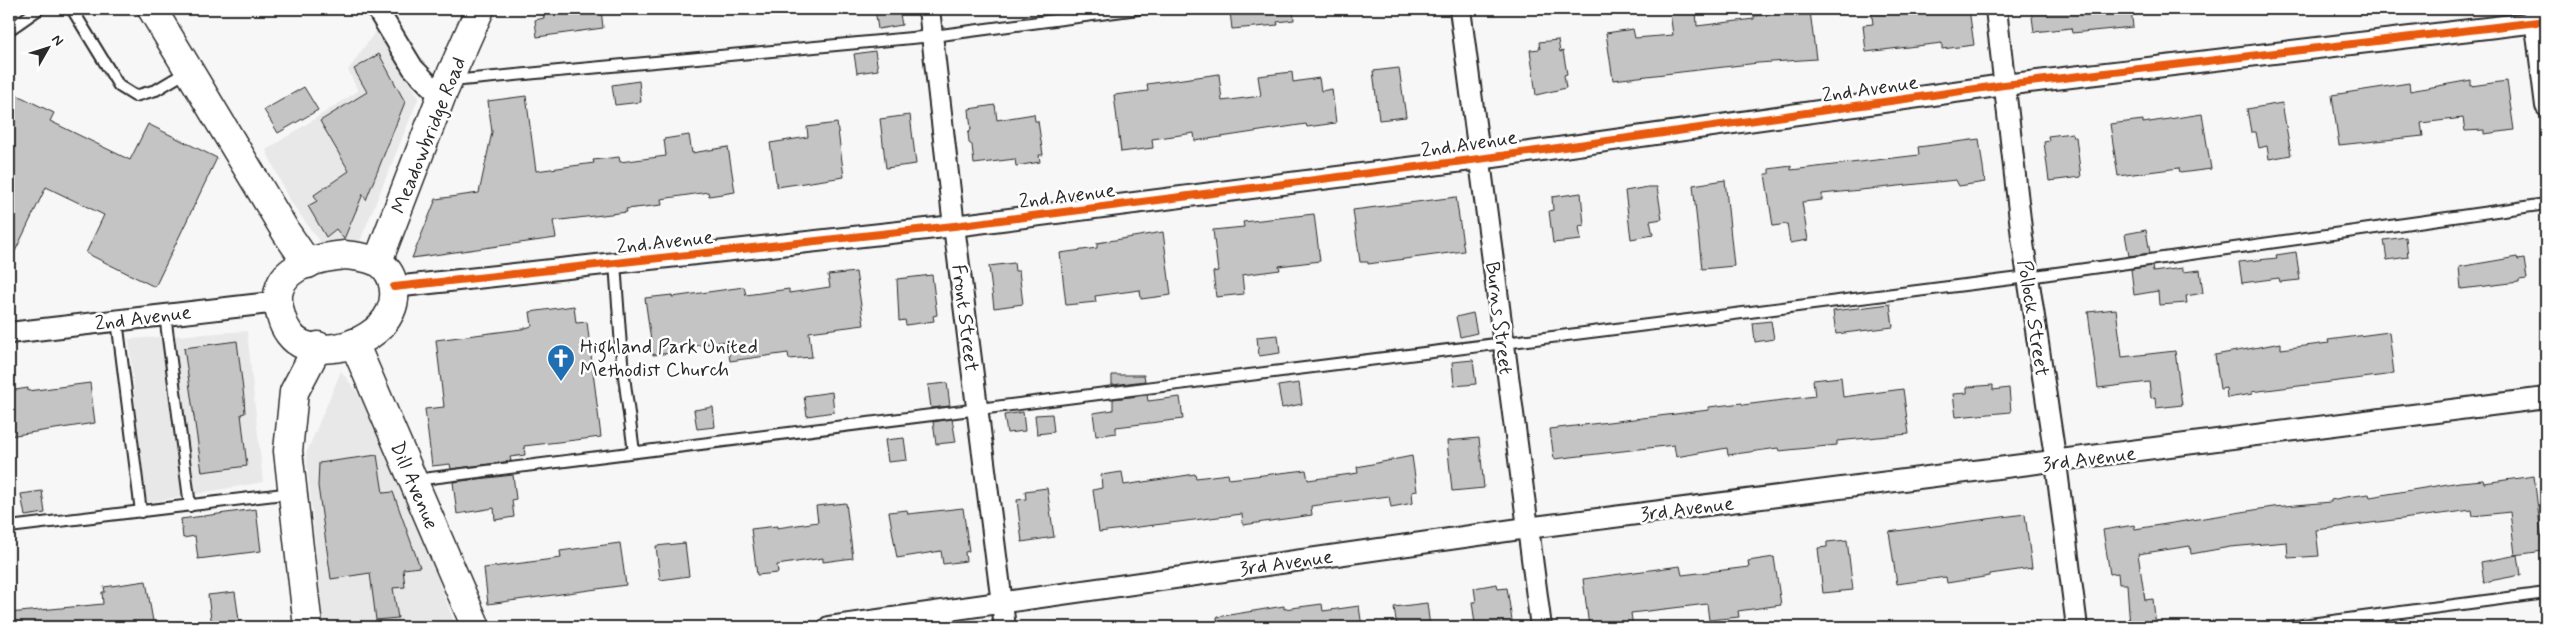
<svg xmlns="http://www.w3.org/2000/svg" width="2555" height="636" viewBox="0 0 2555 636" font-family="Mynerve,sans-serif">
  <rect width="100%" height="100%" fill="#f7f7f7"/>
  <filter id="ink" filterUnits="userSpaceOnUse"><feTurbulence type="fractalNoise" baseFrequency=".02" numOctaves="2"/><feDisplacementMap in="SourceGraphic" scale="10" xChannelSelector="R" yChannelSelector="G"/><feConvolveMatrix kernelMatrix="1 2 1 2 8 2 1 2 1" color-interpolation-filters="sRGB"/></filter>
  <g filter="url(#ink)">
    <g fill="#e8e8e8">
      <polygon points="377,29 419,97 360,241 328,253 288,198 266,150 358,91 348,70"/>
      <polygon points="247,331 263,482 145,503 129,339"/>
      <polygon points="341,371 362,399 398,472 456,627 324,627 306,454"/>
    </g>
    <g fill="#c4c4c4" stroke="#2b2b2b">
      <polygon points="542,9 601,9 603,28 537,37 535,20 544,18"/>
      <polygon points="875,9 899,9 902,25 878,29"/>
      <polygon points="1244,9 1293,9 1294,20 1277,22 1278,25 1232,29 1230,11"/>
      <polygon points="1871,9 1969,9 1974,45 1942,49 1942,43 1866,52 1863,25 1873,24"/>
      <polygon points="2031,9 2131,9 2133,27 2072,33 2071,28 2034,32"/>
      <polygon points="1696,10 1697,26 1754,19 1754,16 1810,11 1816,59 1758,63 1613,80 1606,33 1633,29 1635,38 1673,35 1670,12"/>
      <polygon points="1558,40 1560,52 1563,51 1567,74 1564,75 1566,88 1536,95 1530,50 1540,49 1539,42"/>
      <polygon points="875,51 878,70 857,73 854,54"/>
      <polygon points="379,54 405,102 366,200 363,194 344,239 336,229 326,237 308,206 317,201 314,195 349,171 320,121 367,92 354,69"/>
      <polygon points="1399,68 1406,117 1379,120 1373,71"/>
      <polygon points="1292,72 1293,82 1319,78 1321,91 1332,89 1336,123 1307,127 1306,124 1195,141 1194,133 1152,139 1153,148 1121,152 1114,95 1148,91 1147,84 1219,74 1222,101 1261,96 1258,76"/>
      <polygon points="2471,80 2471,86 2507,81 2514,130 2484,134 2484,130 2465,131 2463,118 2421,123 2423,136 2339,145 2332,95 2409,83 2410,91"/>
      <polygon points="639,81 641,102 615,105 612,85"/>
      <polygon points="304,87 318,110 278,133 264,110"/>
      <polygon points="9,91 54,113 50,121 130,160 148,124 217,158 155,287 86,253 104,215 46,187 9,264"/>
      <polygon points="526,96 536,171 594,163 593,160 619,157 620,162 666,156 664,139 689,135 692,153 728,147 735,192 709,196 708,192 661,199 662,205 626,209 627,212 553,221 556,238 412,258 436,199 479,193 492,132 488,101"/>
      <polygon points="2282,103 2291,155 2269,159 2267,146 2259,148 2256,132 2251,132 2247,109"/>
      <polygon points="995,105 997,120 1034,114 1035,121 1038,121 1043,155 1039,155 1040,162 1016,166 1015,159 974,164 972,145 969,143 968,133 971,130 969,109"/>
      <polygon points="2202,114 2211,169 2180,173 2179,168 2118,176 2110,124 2143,120 2143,123"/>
      <polygon points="910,115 916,164 886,168 880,119"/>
      <polygon points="837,123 844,177 777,187 770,143 808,137 807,127"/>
      <polygon points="2072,133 2073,137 2076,137 2081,177 2049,181 2044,142 2049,141 2048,136"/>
      <polygon points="1979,139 1985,182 1959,186 1956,180 1822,194 1822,200 1802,202 1808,240 1790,243 1787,224 1773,226 1765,174 1769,174 1769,169 1791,166 1791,170 1919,155 1918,147"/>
      <polygon points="1725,180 1734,266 1702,269 1693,185"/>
      <polygon points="1648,187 1657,187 1662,219 1650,221 1653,235 1631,239 1625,191"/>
      <polygon points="1581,193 1584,225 1579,226 1581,240 1553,243 1549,211 1553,210 1552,197"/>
      <polygon points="1456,197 1464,251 1368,264 1368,262 1360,262 1353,210"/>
      <polygon points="1314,214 1320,261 1279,266 1280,270 1242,275 1244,294 1216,297 1213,272 1218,271 1213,230 1244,227 1243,222"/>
      <polygon points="2146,230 2150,253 2129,256 2125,234"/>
      <polygon points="1163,232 1171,295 1141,299 1140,290 1095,296 1096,302 1066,305 1060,253 1097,248 1097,243"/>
      <polygon points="2406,237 2408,257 2387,260 2384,240"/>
      <polygon points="2296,252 2300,280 2280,282 2279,278 2242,283 2239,262 2277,258 2276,255"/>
      <polygon points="2517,257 2518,260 2524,259 2527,279 2519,280 2519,282 2461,289 2459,267"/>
      <polygon points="1014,263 1015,271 1019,271 1023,304 994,308 989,266"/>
      <polygon points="2152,266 2153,272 2183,268 2183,272 2200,270 2203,293 2186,296 2187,303 2159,305 2158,291 2134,295 2131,269"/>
      <polygon points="856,272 864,325 809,332 812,357 789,359 788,353 730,361 727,341 679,348 680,352 653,355 645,298 672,295 672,297 744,287 746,295 789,289 789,293 830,287 828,275"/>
      <polygon points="932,275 937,315 933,316 934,321 906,325 905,320 899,321 897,279"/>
      <polygon points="1890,304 1893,327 1836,334 1833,311"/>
      <polygon points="574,306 576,323 587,322 601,437 524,446 525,455 510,457 511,461 451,469 450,464 432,466 425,409 444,407 436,340 522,329 532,326 530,312"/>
      <polygon points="2116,309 2122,357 2175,351 2182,405 2156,408 2155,397 2151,398 2149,382 2098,388 2088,312"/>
      <polygon points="1473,313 1477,333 1460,337 1456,317"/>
      <polygon points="1771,321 1774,339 1755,342 1753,323"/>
      <polygon points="2389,332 2394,374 2251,392 2252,394 2227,398 2226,388 2220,389 2215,355 2281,343 2281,349 2329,343 2328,340"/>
      <polygon points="1278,335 1280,353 1259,356 1257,337"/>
      <polygon points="237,341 244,398 245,413 241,414 247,466 202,472 184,348"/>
      <polygon points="1473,360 1476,384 1454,386 1452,362"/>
      <polygon points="1112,375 1144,375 1145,381 1112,385"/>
      <polygon points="1841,377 1843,397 1903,389 1909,434 1837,441 1837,445 1779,451 1778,448 1728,455 1727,448 1676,457 1674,445 1554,459 1550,429 1709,410 1709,407 1742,403 1743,405 1815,396 1813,380"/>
      <polygon points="90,383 95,423 9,436 9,391 28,388 28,391"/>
      <polygon points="947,383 950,406 931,408 928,385"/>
      <polygon points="1299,383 1302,404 1282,408 1278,386"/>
      <polygon points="1993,385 1993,390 2009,388 2011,412 1956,417 1953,394 1967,393 1967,387"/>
      <polygon points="832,392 834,412 807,416 804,396"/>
      <polygon points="1147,395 1148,401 1180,397 1183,419 1116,427 1116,433 1096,436 1093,413 1113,410 1113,399"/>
      <polygon points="713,407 715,427 697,429 694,410"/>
      <polygon points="1023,412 1025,431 1007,433 1004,415"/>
      <polygon points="1052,414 1054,432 1037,434 1035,415"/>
      <polygon points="952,419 956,442 936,444 933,422"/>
      <polygon points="904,438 907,460 888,462 885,440"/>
      <polygon points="1479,438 1484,488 1452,491 1447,441"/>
      <polygon points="377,455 383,493 393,492 420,567 403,569 405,587 393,588 398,618 376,620 370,573 331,579 318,486 319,463"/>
      <polygon points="1412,456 1417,491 1412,492 1413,503 1391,507 1389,496 1311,506 1312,515 1243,525 1242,514 1099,532 1093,490 1102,488 1101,475 1122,472 1124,485 1195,474 1196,478 1228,474 1229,479 1306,470 1308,480 1358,473 1357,467"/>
      <polygon points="513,475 516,499 512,500 514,517 495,520 494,508 457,514 453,482"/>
      <polygon points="2534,476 2543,551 2515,555 2510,512 2473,516 2472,510 2316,530 2319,556 2288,558 2287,542 2230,547 2191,554 2190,546 2138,554 2145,600 2153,599 2156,627 2130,627 2127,584 2119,584 2118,573 2110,574 2103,530 2134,525 2135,529 2273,507 2331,502 2331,500 2346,497 2369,494 2370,497 2460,482 2483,480 2484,483"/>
      <polygon points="1047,488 1054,537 1022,542 1017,500 1026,499 1025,491"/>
      <polygon points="42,491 45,513 25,516 21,494"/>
      <polygon points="846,503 853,558 823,562 823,558 777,565 778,573 757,575 751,529 777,526 777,528 818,522 816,506"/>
      <polygon points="963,508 969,551 965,552 966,561 943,564 941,551 897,558 889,512 907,510 908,514"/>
      <polygon points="256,509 261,551 198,559 195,536 183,538 181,519"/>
      <polygon points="2025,514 2032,568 1990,574 1990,576 1947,583 1946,577 1897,584 1889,532"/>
      <polygon points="1847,540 1853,590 1823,593 1818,548 1827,547 1827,542"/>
      <polygon points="620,543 626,585 488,604 484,568 561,558 560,551"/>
      <polygon points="685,543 689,576 660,580 656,546"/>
      <polygon points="2518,555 2521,575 2484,582 2481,562"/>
      <polygon points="1774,557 1781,605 1738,611 1739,617 1709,620 1707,604 1631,613 1633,627 1589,627 1583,579 1680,566 1682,575 1749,567 1748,561"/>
      <polygon points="146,581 154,627 9,627 9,613 103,604 102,592 105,592 104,587"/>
      <polygon points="1497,584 1498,589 1507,588 1513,627 1478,627 1478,624 1475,624 1472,602 1476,602 1474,588"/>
      <polygon points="235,592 240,627 212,627 208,595"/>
      <polygon points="1427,603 1430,627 1397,627 1394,607"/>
      <polygon points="1322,604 1323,611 1359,606 1362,627 1218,627 1217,617 1284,606 1284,609"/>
    </g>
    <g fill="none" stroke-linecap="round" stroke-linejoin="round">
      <g stroke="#2b2b2b" stroke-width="14">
        <g id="lane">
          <polyline points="72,9 119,86 135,96 156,90 188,71"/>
          <polyline points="9,30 39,9"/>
          <polyline points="451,81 933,36 1138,9"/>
          <polyline points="615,263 622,361 634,452"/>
          <polyline points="165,315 190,506"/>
          <polyline points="117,320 141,512"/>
          <polyline points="415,480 2028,277 2546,204"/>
          <polyline points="9,527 292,493"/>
          <polyline points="2287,627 2546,593"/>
        </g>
      </g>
      <g stroke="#2b2b2b" stroke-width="24">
        <g id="street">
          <polyline points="377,9 413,68 441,97"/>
          <polyline points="929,9 954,226 1005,627"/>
          <polyline points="1460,9 1541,627"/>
          <polyline points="1996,9 2022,237 2056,463 2077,627"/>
          <polyline points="2534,11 2546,106"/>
          <polyline points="394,287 954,226 1479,159 2004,85 2546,21"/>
          <polyline points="9,333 278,302"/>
          <polyline points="829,627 1527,528 2546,398"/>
        </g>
      </g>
      <g stroke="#2b2b2b" stroke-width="31">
        <g id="secondary">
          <polyline points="152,9 286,232 308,264"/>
          <path d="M345 255C355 256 366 257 375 261 383 263 390 273 392 280 407 327 344 360 304 345 292 341 284 328 281 316 279 308 276 299 279 290 285 264 323 257 345 255Z"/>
          <polyline points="378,261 441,97 480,9"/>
          <polyline points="354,343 476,627"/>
          <polyline points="308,627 288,451 294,392 318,346"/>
        </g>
      </g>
      <use href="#lane" stroke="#fff" stroke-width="10"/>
      <use href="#street" stroke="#fff" stroke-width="20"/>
      <use href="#secondary" stroke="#fff" stroke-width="28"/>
      <g stroke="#fff" stroke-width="11">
        <polyline id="cycleway" points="394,287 954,226 1479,159 2004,85 2546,21"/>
      </g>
      <use href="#cycleway" stroke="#e8590c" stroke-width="8"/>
    </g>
  </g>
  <defs>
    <g id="church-pin" transform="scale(1.4375)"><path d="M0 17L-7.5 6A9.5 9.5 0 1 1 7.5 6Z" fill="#1f6fb2" stroke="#fff"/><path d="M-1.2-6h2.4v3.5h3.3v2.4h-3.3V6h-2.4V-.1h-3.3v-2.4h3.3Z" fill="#fff"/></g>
  </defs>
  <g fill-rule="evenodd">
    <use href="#church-pin" x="561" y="358"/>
  </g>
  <g text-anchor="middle" stroke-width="5" stroke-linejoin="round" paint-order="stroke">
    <g font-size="20" fill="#2b2b2b" stroke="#fff">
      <text transform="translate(1870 88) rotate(-8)" y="7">2nd Avenue</text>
      <text transform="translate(428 135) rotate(-68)" y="7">Meadowbridge Road</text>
      <text transform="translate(1469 143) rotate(-8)" y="7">2nd Avenue</text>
      <text transform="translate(1067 195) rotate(-7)" y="7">2nd Avenue</text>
      <text transform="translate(665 241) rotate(-6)" y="7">2nd Avenue</text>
      <text transform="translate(143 317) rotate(-7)" y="7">2nd Avenue</text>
      <text transform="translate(966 318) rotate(83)" y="7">Front Street</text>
      <text transform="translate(1500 318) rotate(83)" y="7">Burns Street</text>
      <text transform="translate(2034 318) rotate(81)" y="7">Pollock Street</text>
      <text transform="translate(2089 458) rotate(-7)" y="7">3rd Avenue</text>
      <text transform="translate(415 485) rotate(67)" y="7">Dill Avenue</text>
      <text transform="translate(1687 508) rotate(-7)" y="7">3rd Avenue</text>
      <text transform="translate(1286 562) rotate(-8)" y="7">3rd Avenue</text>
    </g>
    <g font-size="20" fill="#2b2b2b" stroke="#fff" text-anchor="start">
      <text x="580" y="353">Highland Park United<tspan x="580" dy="23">Methodist Church</tspan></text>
    </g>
  </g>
  <rect width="2555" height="636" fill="none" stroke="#fff" stroke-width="30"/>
  <rect x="15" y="15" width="2525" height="606" fill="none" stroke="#2b2b2b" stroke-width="2" filter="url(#ink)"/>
  <g transform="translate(48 48) rotate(51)" stroke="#ffffff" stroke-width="4" paint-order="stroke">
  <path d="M0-4L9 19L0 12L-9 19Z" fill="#2b2b2b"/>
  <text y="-8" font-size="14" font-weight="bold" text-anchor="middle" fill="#2b2b2b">N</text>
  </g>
</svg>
